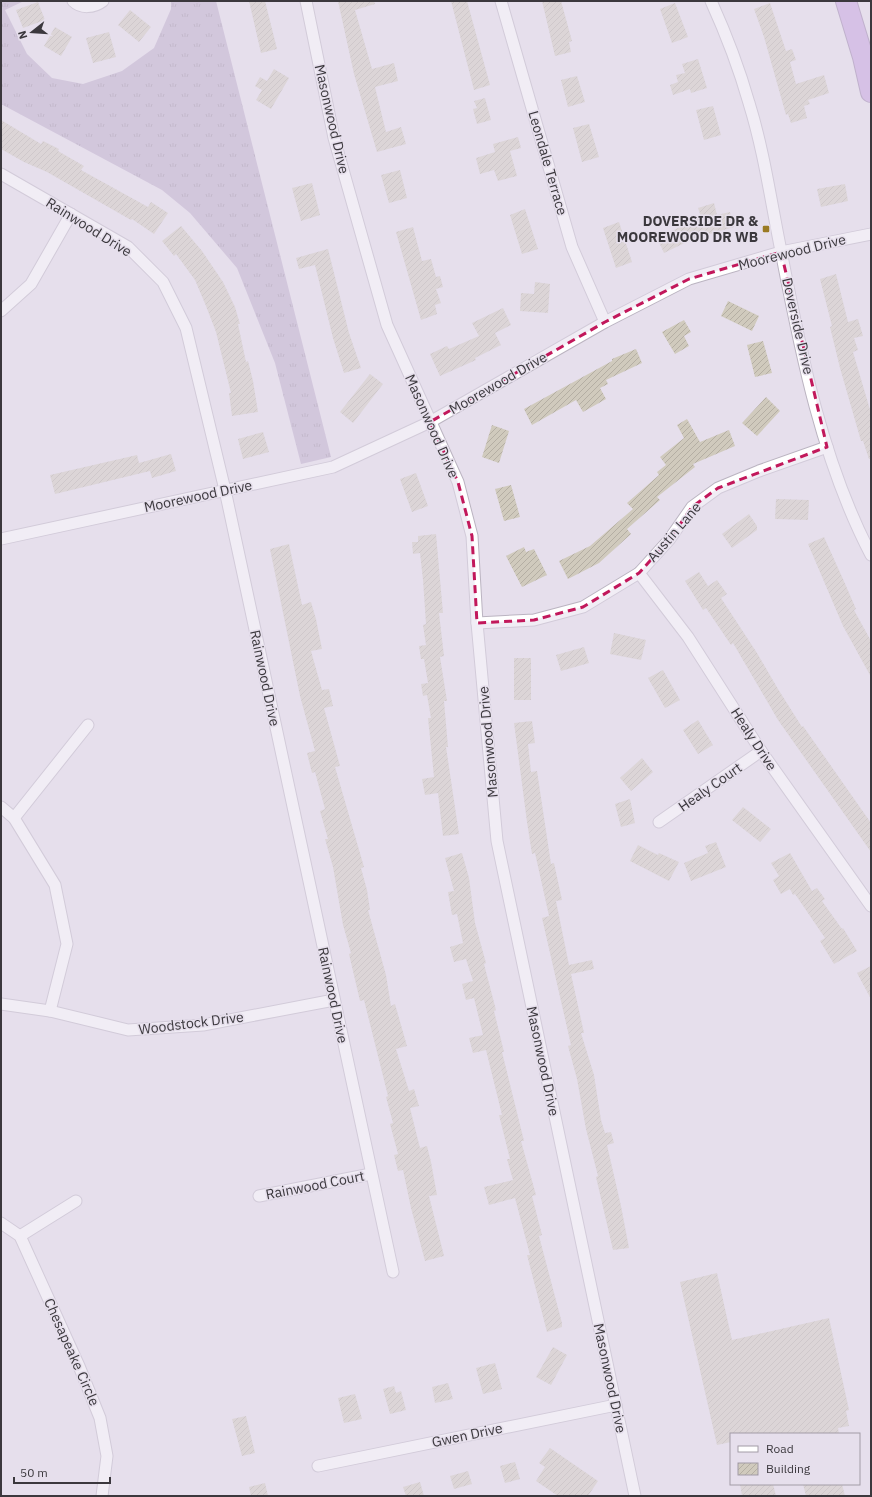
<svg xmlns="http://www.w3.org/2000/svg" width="872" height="1497" viewBox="0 0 872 1497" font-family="'IBM Plex Sans',sans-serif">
  <defs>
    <pattern id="grass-tufts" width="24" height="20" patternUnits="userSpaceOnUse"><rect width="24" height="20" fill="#bbabc7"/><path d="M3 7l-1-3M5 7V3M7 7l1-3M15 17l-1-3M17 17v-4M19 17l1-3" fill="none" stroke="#998ca3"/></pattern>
    <pattern id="building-hatch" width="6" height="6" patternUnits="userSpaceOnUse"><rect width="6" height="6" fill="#d0cabd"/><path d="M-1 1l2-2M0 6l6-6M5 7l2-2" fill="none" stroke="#b4aea3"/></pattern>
  </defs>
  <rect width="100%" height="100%" fill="#e6dfec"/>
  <polygon fill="url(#grass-tufts)" points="1,1 24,1 5,10 27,54 52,78 83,84 122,71 154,48 171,9 171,1 216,1 331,457 301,464 275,363 237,268 190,213 162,190 1,104"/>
  <g fill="url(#building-hatch)">
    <polygon points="249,1 265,1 277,49 261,53"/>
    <polygon points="338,1 374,1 375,4 355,10 372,69 394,63 398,81 375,87 386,132 401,127 406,144 377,152 354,74"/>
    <polygon points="451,1 467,1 490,85 474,90"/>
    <polygon points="542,1 561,1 572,41 569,42 571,52 555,56"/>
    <polygon points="38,2 45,20 23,28 16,10"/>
    <polygon points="675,3 688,37 672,43 660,9"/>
    <polygon points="770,3 786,51 792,49 796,60 790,62 796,84 824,75 829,93 808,100 810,104 804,106 807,118 791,123 788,114 786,115 764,37 754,9"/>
    <polygon points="130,10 151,27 139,42 118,25"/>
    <polygon points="55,27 72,37 61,56 44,46"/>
    <polygon points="109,32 116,57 93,63 86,38"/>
    <polygon points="698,59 707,88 691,93 690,89 673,95 670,85 678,82 676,75 685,73 682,64"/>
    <polygon points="274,69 289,78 271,109 256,100 262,90 255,86 260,77 267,81"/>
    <polygon points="577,76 585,102 568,107 561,80"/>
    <polygon points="485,98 491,120 477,124 473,109 477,108 474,101"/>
    <polygon points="713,106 721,135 704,140 696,110"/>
    <polygon points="1,120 41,144 43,141 59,149 58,151 84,166 81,170 148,207 151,202 168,213 154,234 132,219 131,220 47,172 24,162 1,149"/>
    <polygon points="589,124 599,157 582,162 573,128"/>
    <polygon points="518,137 521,148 510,151 517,176 498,181 494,170 480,174 476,158 495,152 493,144"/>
    <polygon points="400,170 407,198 389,203 381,175"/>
    <polygon points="312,183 320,215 301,221 292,188"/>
    <polygon points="845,184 848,201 821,207 817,189"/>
    <polygon points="714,203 717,215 730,212 734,227 706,235 705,233 664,253 657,238 701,217 698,208"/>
    <polygon points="525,209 538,249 522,254 510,215"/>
    <polygon points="619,222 632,262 616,268 603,228"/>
    <polygon points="181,226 202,251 223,282 235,307 240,324 238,324 246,362 248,361 253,381 258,412 232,416 229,393 231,393 216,332 206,306 195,280 176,254 174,256 162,241"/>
    <polygon points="413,227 422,261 431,259 436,277 440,276 443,287 436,289 441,303 435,305 437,314 421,320 396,232"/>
    <polygon points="328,249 349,333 361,368 344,373 333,338 315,265 299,269 296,258"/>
    <polygon points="836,274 848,322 858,319 863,336 854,338 858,350 853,352 871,413 871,459 869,459 863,441 861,441 840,368 830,327 832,326 820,279"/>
    <polygon points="535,282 550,284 548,313 520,311 521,293 534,294"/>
    <polygon points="728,301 759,316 752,331 721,316"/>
    <polygon points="503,308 511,325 495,333 501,345 475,358 476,360 440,376 430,354 447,346 449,349 479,336 472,323"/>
    <polygon points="684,320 691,332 684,336 689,346 675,354 662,332"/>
    <polygon points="763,341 772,373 755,377 747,345"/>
    <polygon points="636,349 642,363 606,380 608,384 600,388 606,399 583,412 576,400 532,425 524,409 612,361 612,359"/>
    <polygon points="370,374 383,384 353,423 340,412"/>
    <polygon points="766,397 780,411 757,436 742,423"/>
    <polygon points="687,419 700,442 729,430 735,446 693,464 695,467 657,497 660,500 627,529 631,534 599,563 568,579 559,561 590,546 633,509 627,503 659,475 657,472 666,465 660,457 684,438 677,425"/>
    <polygon points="492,425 509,431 499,463 482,457"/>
    <polygon points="263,432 269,452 243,459 238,439"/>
    <polygon points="171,454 176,471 152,478 150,471 55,494 50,475 137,455 139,463"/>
    <polygon points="416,473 428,506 412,512 400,479"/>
    <polygon points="511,485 520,517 504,521 495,489"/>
    <polygon points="776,499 809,500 808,520 775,519"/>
    <polygon points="749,514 757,526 757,530 732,548 722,534"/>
    <polygon points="436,534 443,613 439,613 444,656 440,657 447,701 444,701 448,747 446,747 459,834 443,836 438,793 425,795 422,779 434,777 428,718 431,718 427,695 423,696 421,684 428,683 424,659 421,659 419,646 426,645 423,625 426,624 423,580 420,553 413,554 412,542 418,542 418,536"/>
    <polygon points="824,537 843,579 856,609 854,610 871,641 871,677 843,626 808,544"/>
    <polygon points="289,544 302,605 311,602 316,619 322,649 311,651 322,690 329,689 333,706 324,708 340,766 335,767 364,867 361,868 367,890 370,910 368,910 386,975 391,1006 395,1004 407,1046 396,1049 409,1091 414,1089 419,1106 410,1108 420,1148 427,1146 431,1162 437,1195 429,1196 444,1256 425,1261 411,1208 403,1170 398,1171 394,1155 398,1154 390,1124 393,1123 386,1097 388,1096 364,1000 360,1001 349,954 351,953 343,925 333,867 325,839 328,839 320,811 325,809 315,772 312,773 307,753 315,751 300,696 270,549"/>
    <polygon points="524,547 526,552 534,549 547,575 522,587 506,556"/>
    <polygon points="699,572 708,586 717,580 727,594 721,598 757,653 778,689 802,727 803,726 871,823 871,852 778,720 733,643 731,645 706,608 703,610 685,581"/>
    <polygon points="614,633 646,640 641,660 610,654"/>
    <polygon points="584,647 589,663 561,671 556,655"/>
    <rect x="514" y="658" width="17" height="42"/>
    <polygon points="663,670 680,700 665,708 648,678"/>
    <polygon points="698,720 713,745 698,754 683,730"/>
    <polygon points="532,721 535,743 528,744 531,772 537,771 551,864 554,863 562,900 556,901 569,965 592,960 594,969 571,974 584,1033 581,1033 594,1075 601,1120 605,1133 611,1132 614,1143 607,1145 621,1206 629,1248 613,1250 596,1177 598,1176 586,1129 577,1079 568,1046 571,1045 542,918 549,916 535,853 532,854 527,822 514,723"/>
    <polygon points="642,758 653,772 631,791 620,778"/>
    <polygon points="630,799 635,823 621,827 615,804"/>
    <polygon points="743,807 771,829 760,842 732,820"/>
    <polygon points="716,842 726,867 691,881 684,863 708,853 705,846"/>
    <polygon points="638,845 658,855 659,853 679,862 669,881 630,861"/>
    <polygon points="462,853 469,878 475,923 486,963 484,964 496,1010 494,1011 504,1052 502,1052 524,1141 521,1141 536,1195 532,1196 542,1235 539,1236 562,1323 562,1327 547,1332 527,1255 530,1255 515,1198 489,1205 484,1187 513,1180 507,1159 510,1159 499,1115 502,1115 486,1050 473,1053 469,1038 483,1035 474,998 466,1000 462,984 473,981 466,959 454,962 450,947 463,943 457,914 452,915 448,892 454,891 445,858"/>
    <polygon points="790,853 812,891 817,888 825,899 822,901 842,929 843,928 857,951 834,964 820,941 825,938 795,894 793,895 790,889 781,894 773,880 779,876 771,863"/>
    <polygon points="871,966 871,999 857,973"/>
    <polygon points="717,1273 732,1340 829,1318 849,1410 846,1411 849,1426 838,1428 839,1434 731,1434 731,1442 717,1445 680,1282"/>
    <polygon points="553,1347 567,1355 551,1385 536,1377"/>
    <polygon points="495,1363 502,1389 483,1394 476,1368"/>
    <polygon points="448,1383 453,1399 435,1403 432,1387"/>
    <polygon points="394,1386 396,1393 401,1391 406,1410 390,1414 383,1389"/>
    <polygon points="355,1394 362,1419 344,1423 338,1398"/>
    <polygon points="246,1416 255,1453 242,1456 232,1419"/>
    <polygon points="550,1448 598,1481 588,1496 558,1496 536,1481 545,1467 539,1463"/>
    <polygon points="515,1462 520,1479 505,1483 500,1466"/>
    <polygon points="468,1471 472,1484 454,1489 450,1476"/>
    <polygon points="420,1482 424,1496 406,1496 403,1487"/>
    <polygon points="265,1483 268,1496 251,1496 249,1487"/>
    <polygon points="740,1484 773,1484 776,1496 742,1496"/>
    <polygon points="803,1484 842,1484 845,1496 806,1496"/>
  </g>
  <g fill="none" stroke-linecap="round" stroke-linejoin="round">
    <g stroke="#bbb4c1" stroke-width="13">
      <g id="minor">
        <path d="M73 1C81 9 94 8 103 1"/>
        <polyline points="306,1 334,138 387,325 458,482 472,536 477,623 497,841 635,1496"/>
        <polyline points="501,1 572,247 605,322"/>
        <path d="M711 1C726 34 739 68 749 103 764 151 771 202 781 251 801 354 822 461 871 555"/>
        <polyline points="1,174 128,247 163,282 186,328 225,490 393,1272"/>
        <polyline points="1,311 31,284 71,214"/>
        <polyline points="1,539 333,467 430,422 605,322 689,279 781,252 871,234"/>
        <polyline points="639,573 688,637 761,751 871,906"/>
        <polyline points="477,623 534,620 583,607 639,573 669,540 692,507 718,488 759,471 827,447"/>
        <polyline points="1,807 14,818 55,885 67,944 50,1011"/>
        <polyline points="14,818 88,725"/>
        <polyline points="659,822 761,751"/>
        <polyline points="1,1004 50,1011 128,1030 203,1025 334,1000"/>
        <polyline points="259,1196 371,1174"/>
        <polyline points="1,1223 20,1236 79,1366 100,1418 107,1456 102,1496"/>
        <polyline points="20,1236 76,1201"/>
        <polyline points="318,1466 616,1405"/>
      </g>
    </g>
    <g stroke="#937aa5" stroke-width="22">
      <polyline id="motorway" points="846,1 863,57 871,92"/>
    </g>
    <use href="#minor" stroke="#fff" stroke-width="11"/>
    <use href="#motorway" stroke="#c39edd" stroke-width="20"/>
  </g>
  <path d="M0 0H872V1497H0ZM781 252 827 447 718 488 692 507 669 540 639 573 583 607 534 620 477 623 472 536 458 482 430 422 605 322 689 279Z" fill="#e6dfec" fill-opacity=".55" fill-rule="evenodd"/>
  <path fill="none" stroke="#c2185b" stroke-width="3" stroke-dasharray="8 5" stroke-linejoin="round" d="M781 252 827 447 718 488 692 507 669 540 639 573 583 607 534 620 477 623 472 536 458 482 430 422 605 322 689 279Z"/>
  <rect fill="#9a7a23" stroke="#e6dfec" stroke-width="1.5" x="762" y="225" width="8" height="8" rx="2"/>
  <g text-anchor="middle" stroke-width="3" stroke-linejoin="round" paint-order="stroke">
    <g font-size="14" fill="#3b383d" stroke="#e6dfec">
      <text transform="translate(332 119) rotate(77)" y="5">Masonwood Drive</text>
      <text transform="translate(548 163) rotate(74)" y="5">Leondale Terrace</text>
      <text transform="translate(89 227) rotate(32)" y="5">Rainwood Drive</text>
      <text transform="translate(792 252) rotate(-14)" y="5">Moorewood Drive</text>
      <text transform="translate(798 326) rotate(77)" y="5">Doverside Drive</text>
      <text transform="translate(498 383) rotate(-30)" y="5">Moorewood Drive</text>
      <text transform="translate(432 426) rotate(66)" y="5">Masonwood Drive</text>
      <text transform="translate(198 496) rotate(-12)" y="5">Moorewood Drive</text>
      <text transform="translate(674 532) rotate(-49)" y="5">Austin Lane</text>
      <text transform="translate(265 678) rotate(78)" y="5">Rainwood Drive</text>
      <text transform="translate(754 739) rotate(57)" y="5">Healy Drive</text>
      <text transform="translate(488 742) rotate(-95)" y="5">Masonwood Drive</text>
      <text transform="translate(710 787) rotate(-35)" y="5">Healy Court</text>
      <text transform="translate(333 995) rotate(78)" y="5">Rainwood Drive</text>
      <text transform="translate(191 1023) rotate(-7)" y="5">Woodstock Drive</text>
      <text transform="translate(543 1061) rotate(78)" y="5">Masonwood Drive</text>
      <text transform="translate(315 1185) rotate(-11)" y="5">Rainwood Court</text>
      <text transform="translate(72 1352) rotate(66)" y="5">Chesapeake Circle</text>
      <text transform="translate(610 1378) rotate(78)" y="5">Masonwood Drive</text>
      <text transform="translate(467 1435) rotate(-12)" y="5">Gwen Drive</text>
    </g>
    <g font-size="14" font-weight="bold" fill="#3b383d" stroke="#e6dfec" text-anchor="end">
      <text x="758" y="226">DOVERSIDE DR &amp;<tspan x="758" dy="16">MOOREWOOD DR WB</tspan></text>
    </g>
  </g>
  <rect width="872" height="1497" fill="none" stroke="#3b383d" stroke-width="4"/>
  <rect x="730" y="1433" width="130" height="52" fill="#e6dfec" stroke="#a29ca6"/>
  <rect x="738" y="1446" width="20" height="6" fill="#ffffff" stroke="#a29ca6"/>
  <text x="766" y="1453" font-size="12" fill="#3b383d">Road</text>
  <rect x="738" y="1463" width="20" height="12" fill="url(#building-hatch)" stroke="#a29ca6"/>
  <text x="766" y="1473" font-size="12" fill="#3b383d">Building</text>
  <g transform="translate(32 32) rotate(253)" stroke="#e6dfec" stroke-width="3" paint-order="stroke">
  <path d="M0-3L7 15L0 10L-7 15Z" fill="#3b383d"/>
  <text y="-6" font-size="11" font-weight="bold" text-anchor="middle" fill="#3b383d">N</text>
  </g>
  <path d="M14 1477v6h96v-6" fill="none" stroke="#3b383d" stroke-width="2"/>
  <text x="20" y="1477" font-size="12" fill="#3b383d" stroke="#e6dfec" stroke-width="3" paint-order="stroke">50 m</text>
</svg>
